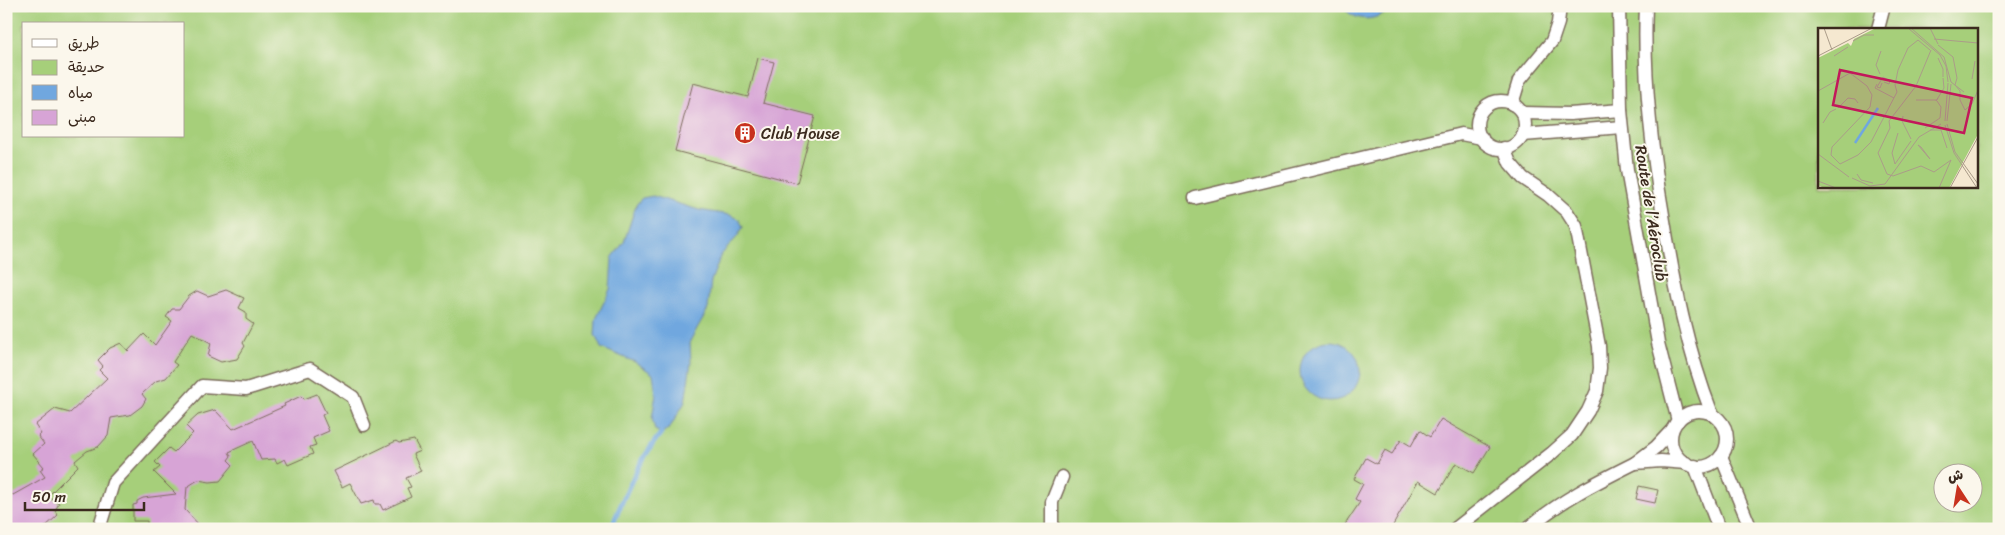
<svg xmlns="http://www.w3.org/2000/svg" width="2005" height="535" viewBox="0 0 2005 535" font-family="Sriracha,'Playpen Sans Arabic',sans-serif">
  <rect width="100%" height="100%" fill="#fbf7ec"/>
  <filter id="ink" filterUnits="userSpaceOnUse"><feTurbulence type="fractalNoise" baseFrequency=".02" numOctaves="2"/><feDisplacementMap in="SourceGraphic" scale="10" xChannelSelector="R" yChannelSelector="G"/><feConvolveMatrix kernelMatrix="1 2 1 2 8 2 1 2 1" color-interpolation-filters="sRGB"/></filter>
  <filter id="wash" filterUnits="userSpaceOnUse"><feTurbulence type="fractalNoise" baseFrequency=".0096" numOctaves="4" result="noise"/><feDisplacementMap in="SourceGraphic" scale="20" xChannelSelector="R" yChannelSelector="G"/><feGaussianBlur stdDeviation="1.12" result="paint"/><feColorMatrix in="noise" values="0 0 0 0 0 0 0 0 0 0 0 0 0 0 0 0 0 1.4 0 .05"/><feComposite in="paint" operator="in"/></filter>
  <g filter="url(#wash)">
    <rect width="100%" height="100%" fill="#f5e8d0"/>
    <path fill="#a6cf7a" stroke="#707c4c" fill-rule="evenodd" d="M6 6H1999V529H6ZM24 24H184V136H24ZM1819 29H1976V186H1819ZM1942 472H1972V502H1942Z"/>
    <g fill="#70a7df" stroke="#56687e">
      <path d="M1342 6H1392C1378 22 1356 24 1342 6Z"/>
      <polygon points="653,196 699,210 730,215 739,219 743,227 737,237 721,255 711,281 708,309 690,341 691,363 685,402 669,429 661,433 655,430 652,418 656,394 653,374 635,362 601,348 595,335 596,319 610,289 612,258 624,242 636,205 642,198"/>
      <circle cx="1330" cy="371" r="30"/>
    </g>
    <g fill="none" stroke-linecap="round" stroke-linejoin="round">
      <path stroke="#70a7df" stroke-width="5" d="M611 529C625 494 638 462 661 433"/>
    </g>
    <g id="blocks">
      <g fill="#d7a4d6">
        <polygon points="758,58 774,62 763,103 815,116 797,183 675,151 693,83 748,97"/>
        <polygon points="226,290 244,298 239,308 246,312 246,319 253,324 243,343 245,346 237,359 221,362 208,356 211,343 192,333 173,362 177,365 166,378 156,381 142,394 146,399 142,406 130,415 111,418 108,436 98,447 87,451 75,461 78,466 48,496 59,503 55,511 58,515 43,529 6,529 6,490 13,495 45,477 40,470 44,467 33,454 44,444 38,436 41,434 35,425 55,409 70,413 107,378 99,370 103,366 98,360 110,348 121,343 128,351 144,334 155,345 172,321 166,317 172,309 179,309 189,296 197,291 208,296"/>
        <polygon points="317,394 326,413 322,415 329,431 313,438 316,445 310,447 313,454 288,465 285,459 277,463 275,459 261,460 253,441 229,452 231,456 228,460 233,465 220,481 210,482 198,480 187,487 185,510 203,529 147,529 147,521 133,521 133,505 137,504 137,501 143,498 176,494 154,472 160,467 155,462 169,448 174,452 193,433 186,426 198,415 215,410 233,429 285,406 284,404 301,396 304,399"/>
        <polygon points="1441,419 1490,447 1474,473 1456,463 1438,493 1418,481 1391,529 1342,529 1360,502 1355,499 1363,484 1354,479 1366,458 1377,464 1385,450 1392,454 1401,440 1411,446 1420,430 1430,437"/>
        <polygon points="414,440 420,451 413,454 421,471 406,478 411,487 407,488 411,497 383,510 380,504 375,504 374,500 361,504 350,483 342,487 334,471 396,441 399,443"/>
        <polygon points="1639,486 1658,490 1655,503 1636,499"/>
      </g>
    </g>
  </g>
  <g filter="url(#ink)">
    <use href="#blocks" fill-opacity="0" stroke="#7c6c5c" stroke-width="1"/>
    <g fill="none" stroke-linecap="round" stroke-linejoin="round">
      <g stroke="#7c6c5c" stroke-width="15">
        <g id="street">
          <polyline points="1619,6 1621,110 1627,170 1658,343 1678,421"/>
          <path d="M1646 6C1643 76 1651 146 1663 215 1674 283 1687 350 1712 414"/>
          <polyline points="1878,29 1884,6"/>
          <circle cx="1501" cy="125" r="24"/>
          <polyline points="1512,104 1519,81 1552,41 1558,23 1560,6"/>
          <polyline points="1522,113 1570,114 1621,110"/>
          <polyline points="1523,135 1622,127"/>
          <polyline points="1195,198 1461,134 1482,138"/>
          <circle cx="1699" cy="439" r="28"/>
          <polyline points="1672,430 1656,447 1635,463 1661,461 1686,463"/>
          <polyline points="1721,456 1751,529"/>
          <polyline points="1695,466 1719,529"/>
          <polyline points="99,529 113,483 202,386 246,389 310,369 353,397 364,425"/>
          <polyline points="1052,529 1052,502 1062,477"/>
          <polyline points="1455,529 1552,453 1572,435 1588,411 1597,391 1600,368 1599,346 1576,226 1567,212 1548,195 1523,178 1510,163 1504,148"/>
          <path d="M1527 529C1559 501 1597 482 1635 463"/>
        </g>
      </g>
      <use href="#street" stroke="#fff" stroke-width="12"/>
    </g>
  </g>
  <defs>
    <g id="building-disc" transform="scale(1.125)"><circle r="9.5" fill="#c8321e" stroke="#fbf7ec"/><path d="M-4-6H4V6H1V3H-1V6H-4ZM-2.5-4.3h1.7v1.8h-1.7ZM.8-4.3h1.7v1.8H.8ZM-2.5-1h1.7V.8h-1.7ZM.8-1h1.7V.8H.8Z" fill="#fff"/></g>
  </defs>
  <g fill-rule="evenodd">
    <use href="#building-disc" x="745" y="133"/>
  </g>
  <g text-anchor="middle" stroke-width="4" stroke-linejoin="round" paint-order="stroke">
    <g font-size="16" fill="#3b2a1e" stroke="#fbf7ec" text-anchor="start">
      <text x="761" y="139">Club House</text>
    </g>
    <g font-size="16" fill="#3b2a1e" stroke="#fbf7ec">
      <text transform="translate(1652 213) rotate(81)" y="6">Route de l’Aéroclub</text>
    </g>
  </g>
  <g transform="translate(1818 28)">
    <rect width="160" height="160" fill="#f5e8d0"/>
    <path d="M58 0H160V106L131 160H6L0 157V30L30 15 33 18 36 11Z" fill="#a6cf7a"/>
    <path fill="none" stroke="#70a7df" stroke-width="2.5" d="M37 115 60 80"/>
    <path fill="none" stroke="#ab9c89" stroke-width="1" d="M6 0 14 22M90 0 122 27 128 38 130 54M93 0 126 29 133 54M112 0 120 16M116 11 160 15M35 13 46 7H56M120 17 135 29 139 50 137 57 142 63V72L147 82 154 76 160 62M113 22 98 58 71 93 72 100 60 125 69 146 75 148 103 138 116 144 133 132 121 160M0 28 54 0M16 28 30 19M120 30 125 41V49M62 46 58 37 63 23M154 51 157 33M133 54 146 64M64 55 62 60 59 59 65 49 72 53 71 56 66 54M59 56 57 60 76 70M0 63 32 45 49 58 54 67 52 79 14 119 13 127 22 136 40 127 53 114 79 64 77 57 80 42 90 20 100 12 112 22M120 70 118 73 126 60 125 50M98 72H118M20 80 30 70 37 71 40 75M85 88 84 93 93 111M127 93 130 55M129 93 133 56M5 95 12 84 18 81M129 96 137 124 160 156M127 97 136 125 159 160M107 100 122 90 123 79 119 73M112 102H123L129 120M103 119 100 117 112 131 103 119M0 126 31 149M77 136 74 125 80 105M77 136 93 113M39 146 43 152 55 155M34 150 52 158 67 156 101 109 123 96M0 153 18 160M132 160 160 109"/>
    <path fill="#c2185b" fill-opacity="0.15" stroke="#c2185b" stroke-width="2.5" d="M22 42 154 70 146 105 15 77Z"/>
    <rect width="160" height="160" fill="none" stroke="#3b2a1e" stroke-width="2.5"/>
  </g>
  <rect width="2005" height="535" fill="none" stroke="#fbf7ec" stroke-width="25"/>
  <rect x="22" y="22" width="162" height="115" fill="#fbf7ec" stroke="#aea59a"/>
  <rect x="32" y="39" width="25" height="8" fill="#ffffff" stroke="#aea59a"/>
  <text x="68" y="48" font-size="15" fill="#3b2a1e">طريق</text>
  <rect x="32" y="60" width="25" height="15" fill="#a6cf7a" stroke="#aea59a"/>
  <text x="68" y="72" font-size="15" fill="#3b2a1e">حديقة</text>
  <rect x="32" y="85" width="25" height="15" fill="#70a7df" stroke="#aea59a"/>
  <text x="68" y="98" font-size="15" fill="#3b2a1e">مياه</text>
  <rect x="32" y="110" width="25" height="15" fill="#d7a4d6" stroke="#aea59a"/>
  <text x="68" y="122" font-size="15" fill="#3b2a1e">مبنى</text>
  <g transform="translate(1958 488) rotate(348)"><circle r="24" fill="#fbf7ec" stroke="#aea59a"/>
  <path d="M0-4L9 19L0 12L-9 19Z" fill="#c8321e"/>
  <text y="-8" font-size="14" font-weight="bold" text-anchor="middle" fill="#3b2a1e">ش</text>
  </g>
  <path d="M25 502v8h119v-8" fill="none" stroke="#3b2a1e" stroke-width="2.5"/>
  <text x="32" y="502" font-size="15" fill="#3b2a1e" stroke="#fbf7ec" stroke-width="4" paint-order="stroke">50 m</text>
</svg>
